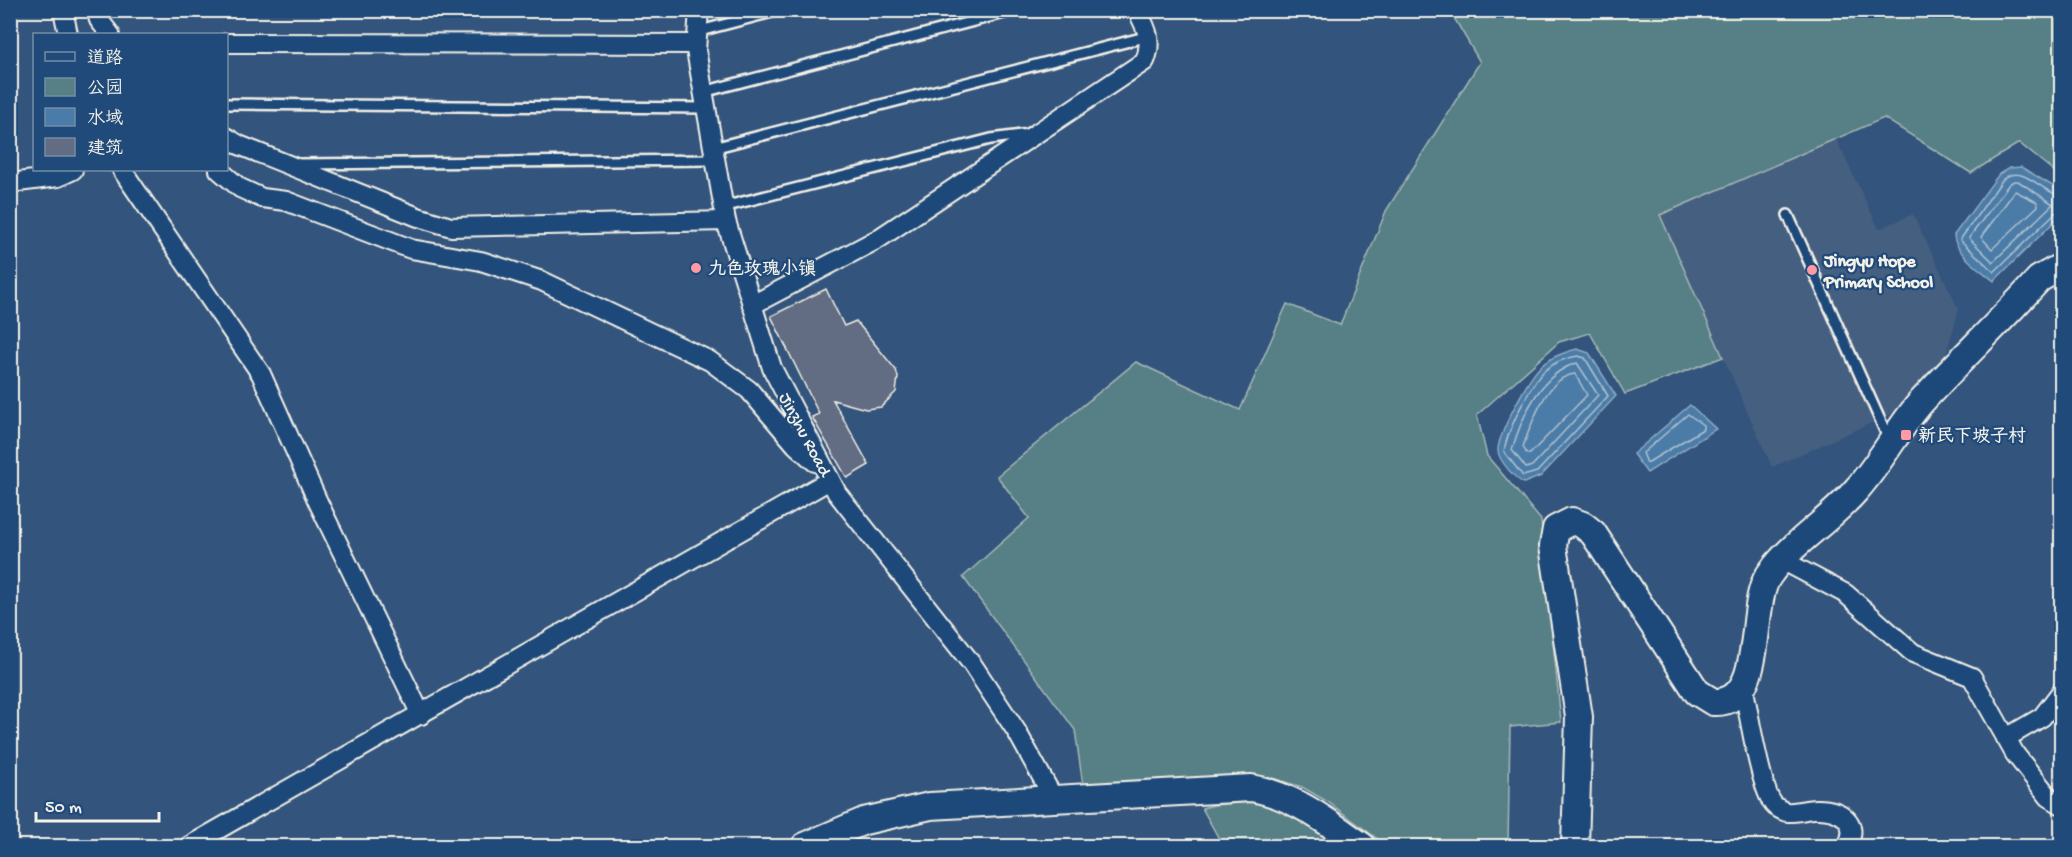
<svg xmlns="http://www.w3.org/2000/svg" width="2072" height="857" viewBox="0 0 2072 857" font-family="'Gochi Hand','LXGW WenKai TC',sans-serif">
  <rect width="100%" height="100%" fill="#33547c"/>
  <filter id="ink" filterUnits="userSpaceOnUse"><feTurbulence type="fractalNoise" baseFrequency=".0167" numOctaves="2"/><feDisplacementMap in="SourceGraphic" scale="12" xChannelSelector="R" yChannelSelector="G"/><feConvolveMatrix kernelMatrix="1 2 1 2 8 2 1 2 1" color-interpolation-filters="sRGB"/></filter>
  <g filter="url(#ink)">
    <polygon fill="#455e80" points="1836,139 1879,229 1913,214 1959,310 1941,371 1903,409 1772,467 1660,215"/>
    <g fill="#578086" stroke="#a6b8b7" stroke-width="1.5">
      <polygon points="1450,11 2061,11 2061,177 2019,143 1971,173 1884,118 1660,215 1723,357 1625,394 1590,333 1559,342 1477,415 1487,456 1541,520 1561,722 1510,727 1508,846 1387,846 1328,802 1302,787 1275,779 1083,786 1075,730 963,577 1029,518 997,476 1136,362 1240,410 1287,304 1340,325 1386,211 1480,62"/>
      <polygon points="1250,802 1275,806 1348,846 1223,846 1202,808 1214,805"/>
    </g>
    <g fill="#4b7ba8" stroke="#8faac2" stroke-width="1.5">
      <path d="M2021 167 2061 191V215L1994 281C1981 270 1954 253 1954 235L1999 174 2009 168Z"/>
      <path d="M1577 349 1589 353 1616 396 1541 476 1524 483C1516 480 1499 461 1498 451 1497 436 1528 379 1540 367 1550 357 1563 353 1577 349Z"/>
      <polygon points="1690,405 1716,429 1647,473 1633,454"/>
    </g>
    <g fill="none" stroke-linecap="round" stroke-linejoin="round">
      <g stroke="#b0c2ce" stroke-width="1.5">
        <polygon points="2014,181 2018,181 2053,204 1993,262 1969,238 2009,184"/>
        <polygon points="2015,191 2037,202 2038,206 1992,249 1981,237"/>
        <path d="M2062 196C2040 193 2025 163 2003 179L1960 240 1994 272 2055 213 2062 211"/>
        <path d="M1578 356 1585 358 1608 396 1537 472 1523 476 1504 452C1506 433 1530 385 1544 371 1554 362 1565 358 1578 356Z"/>
        <path d="M1577 363 1598 395 1532 466 1526 468 1512 450C1522 416 1541 373 1577 363Z"/>
        <path d="M1575 374 1587 395 1530 454H1527L1523 447C1531 424 1547 376 1575 374Z"/>
        <polygon points="1688,414 1703,425 1703,429 1647,463 1643,453"/>
      </g>
    </g>
    <polygon fill="#626c82" stroke="#f4f1e8" stroke-width="1.5" points="826,289 844,326 856,321 896,370 898,377 896,392 881,407 866,409 833,400 869,465 847,478 812,417 819,414 771,316"/>
    <g fill="none" stroke-linecap="round" stroke-linejoin="round">
      <g stroke="#f4f1e8" stroke-width="14">
        <g id="service">
          <polyline points="696,32 780,10"/>
          <polyline points="703,92 1016,10"/>
          <polyline points="226,104 706,108"/>
          <polyline points="713,148 1149,36"/>
          <polyline points="298,164 715,160"/>
          <polyline points="723,207 991,139 1029,134"/>
          <polyline points="1788,215 1889,440"/>
        </g>
      </g>
      <g stroke="#f4f1e8" stroke-width="22">
        <g id="minor">
          <polyline points="63,10 68,34"/>
          <polyline points="96,10 99,20 110,34"/>
          <polyline points="699,10 696,50 726,221 772,368 837,493 972,664 1017,732 1054,799"/>
          <polyline points="226,43 696,44"/>
          <polyline points="226,137 239,145 418,217 451,227 726,221"/>
          <polyline points="122,170 261,374 318,502 421,715"/>
          <polyline points="219,170 240,188 262,198 286,201 411,249 481,261 542,281 710,361 749,390 796,445 815,462"/>
          <polyline points="10,183 58,177 73,170"/>
          <path d="M752 305 878 239 1145 61C1153 41 1147 29 1137 10"/>
          <polyline points="1782,560 1846,594 1913,653 1972,677 2015,754 2049,797 2062,805"/>
          <path d="M1743 685C1748 708 1761 794 1775 806 1778 808 1784 812 1787 812 1796 813 1806 809 1815 809 1840 808 1861 822 1847 846"/>
          <polyline points="2006,738 2042,717 2062,691"/>
          <polyline points="189,846 830,480"/>
        </g>
      </g>
      <g stroke="#f4f1e8" stroke-width="30">
        <g id="secondary">
          <path d="M805 846 864 821 930 806 1251 788C1294 795 1327 822 1362 846"/>
          <path d="M1575 846 1579 717 1553 546 1556 529 1572 521 1583 525 1593 533 1697 692 1713 702C1768 705 1747 605 1769 575 1792 542 1831 520 1857 489 1881 462 1898 428 1922 401 1960 360 2001 321 2039 279L2062 266"/>
        </g>
      </g>
      <use href="#service" stroke="#1f4a7a" stroke-width="9"/>
      <use href="#minor" stroke="#1f4a7a" stroke-width="18"/>
      <use href="#secondary" stroke="#1f4a7a" stroke-width="26"/>
    </g>
  </g>
  <g fill="#ff9aa2" stroke="#1f4a7a" stroke-width="2">
    <circle cx="696" cy="268" r="6"/>
    <circle cx="1812" cy="270" r="6"/>
    <rect x="1900" y="429" width="12" height="12" rx="3"/>
  </g>
  <g text-anchor="middle" stroke-width="4.5" stroke-linejoin="round" paint-order="stroke">
    <g font-size="18" font-weight="bold" fill="#f4f1e8" stroke="#1f4a7a" text-anchor="start">
      <text x="1824" y="266">Jingyu Hope<tspan x="1824" dy="21">Primary School</tspan></text>
      <text x="708" y="274">九色玫瑰小镇</text>
      <text x="1918" y="441">新民下坡子村</text>
    </g>
    <g font-size="18" fill="#f4f1e8" stroke="#1f4a7a">
      <text transform="translate(806 434) rotate(62)" y="6">Jinzhu Road</text>
    </g>
  </g>
  <rect width="2072" height="857" fill="none" stroke="#1f4a7a" stroke-width="36"/>
  <rect x="18" y="18" width="2036" height="821" fill="none" stroke="#f4f1e8" stroke-width="2" filter="url(#ink)"/>
  <rect x="33" y="33" width="195" height="138" fill="#1f4a7a" stroke="#748da6" stroke-width="1.5"/>
  <rect x="45" y="52" width="30" height="9" fill="#1f4a7a" stroke="#748da6" stroke-width="1.5"/>
  <text x="87" y="63" font-size="18" fill="#f4f1e8">道路</text>
  <rect x="45" y="78" width="30" height="18" fill="#578086" stroke="#748da6" stroke-width="1.5"/>
  <text x="87" y="93" font-size="18" fill="#f4f1e8">公园</text>
  <rect x="45" y="108" width="30" height="18" fill="#4b7ba8" stroke="#748da6" stroke-width="1.5"/>
  <text x="87" y="123" font-size="18" fill="#f4f1e8">水域</text>
  <rect x="45" y="138" width="30" height="18" fill="#626c82" stroke="#748da6" stroke-width="1.5"/>
  <text x="87" y="153" font-size="18" fill="#f4f1e8">建筑</text>
  <path d="M36 812v9h123v-9" fill="none" stroke="#f4f1e8" stroke-width="3"/>
  <text x="45" y="812" font-size="18" fill="#f4f1e8" stroke="#1f4a7a" stroke-width="4.5" paint-order="stroke">50 m</text>
</svg>
